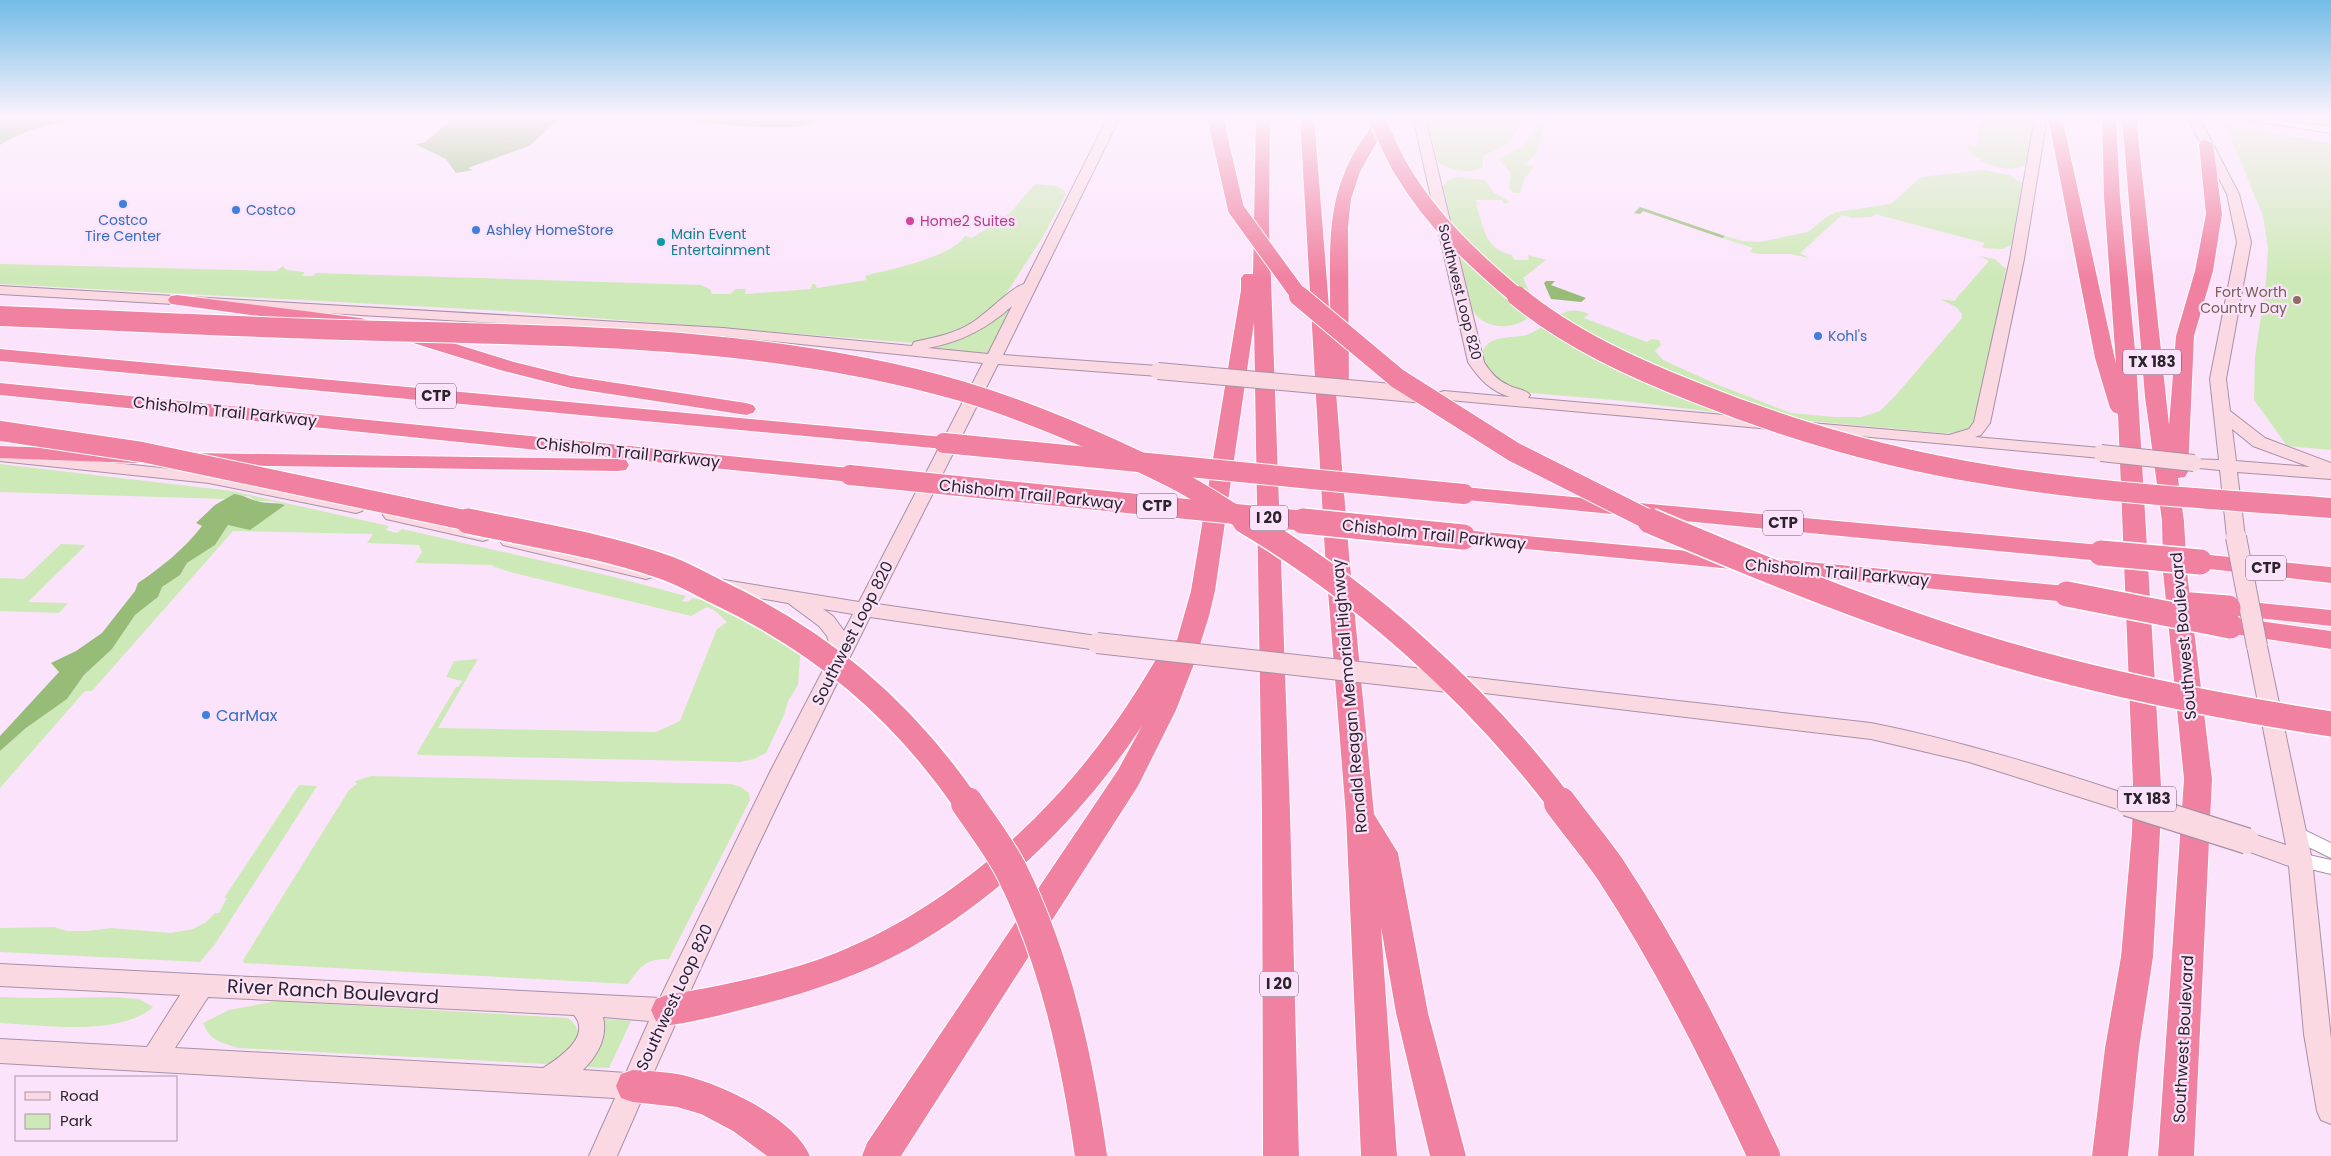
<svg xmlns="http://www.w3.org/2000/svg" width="2331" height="1156" viewBox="0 0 2331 1156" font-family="Poppins,sans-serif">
  <rect width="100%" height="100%" fill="#fbe4fb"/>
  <g fill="#cee9b8">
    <path d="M1426 117H1525V118L1509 143 1483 156V167C1471 175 1448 170 1438 162Z"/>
    <path d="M1980 117H2035L2027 164C2012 176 1973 163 1967 146L1977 147Z"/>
    <polygon points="2276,117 2331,117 2331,126"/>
    <polygon points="1541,118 1555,118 1556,121 1546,121 1537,152 1526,164 1534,167 1524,179 1520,193 1514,193 1509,189 1511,173 1498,159 1525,145"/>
    <polygon points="2226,126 2331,143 2331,450 2287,446 2254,400 2255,357 2266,282 2268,248 2263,216"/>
    <polygon points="1984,170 2009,175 2023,184 2011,245 2003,249 1984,248 1982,246 1985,243 1875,214 1872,217 1852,218 1842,215 1800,253 1809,258 1791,254 1759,254 1750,252 1753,248 1722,238 1725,236 1742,241 1760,242 1808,232 1825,218 1836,212 1891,204 1921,177"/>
    <path d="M1457 177 1485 180 1493 192 1510 202 1504 204 1502 200H1476L1478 205H1476C1485 229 1484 249 1512 255L1514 260H1529L1528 255 1546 260 1523 278 1535 304C1534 308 1533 313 1531 315 1516 331 1484 330 1473 311L1443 186 1448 180Z"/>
    <path d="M1035 184 1057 186 1064 190 1066 194 1042 238 1004 297 993 310 959 331 914 343 505 311 0 284V264L276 271 283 266 287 270 305 272 302 276H312L316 273 701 285 710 289 712 294H730L736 289H746L745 294 811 289 812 284H815L817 288 867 280 865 276C891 269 950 258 965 236L972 238 1010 213Z"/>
    <path d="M1979 256 1995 259 2006 269 1977 420C1970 432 1955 433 1942 433L1730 414 1625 401 1530 393 1501 384 1486 368 1482 353C1488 334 1511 339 1526 335 1541 331 1551 316 1566 312 1573 309 1582 311 1589 314L1584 318 1647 342 1652 339 1659 340 1661 345 1655 351 1663 360 1716 384 1791 413 1835 417H1861L1880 411 1896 395 1962 318V314L1956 307 1940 299 1954 301 1989 261Z"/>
    <polygon points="1032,280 993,359 895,349 925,344 963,333"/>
    <polygon points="0,464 232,491 389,526 386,530 397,533 402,529 610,576 686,596 682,601 687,602 693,598 739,608 801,645 798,685 788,701 784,715 766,753 754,759 740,762 418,755 417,753 456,687 458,687 462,681 446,677 454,661 478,659 438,728 656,732 680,721 717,629 727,622 714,610 707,607 691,616 510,572 492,566 494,565 415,563 422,552 419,545 367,543 373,534 233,531 92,691 85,691 0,788 0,751 26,728 67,699 84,675 112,649 135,615 158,597 162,587 180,575 187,563 215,545 228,525 250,529 285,505 272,501 257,501 248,496 224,499 0,492"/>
    <polygon points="61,544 86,545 28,602 68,603 59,613 0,611 0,578 24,579"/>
    <path d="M371 776 731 784 741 787 749 793 750 800 669 959C645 959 642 965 628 984L244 963 243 960 349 790 357 784 355 781Z"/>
    <polygon points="299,785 317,786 215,944 200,962 0,952 0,928 54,927 67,931 87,931 111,928 171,933 193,929 206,922 215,913 219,913 227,898 224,898"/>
    <path d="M0 997 38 998 113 997 139 999 153 1007C119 1037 43 1025 0 1023Z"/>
    <path d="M277 1001 568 1018C592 1036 568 1059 547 1064L238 1048C221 1042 210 1041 203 1023L229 1010Z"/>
    <polygon points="604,1019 631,1021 609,1068 584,1067"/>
  </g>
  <g fill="#97bc77">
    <path d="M19 117H113C70 120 38 122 0 145V118Z"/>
    <polygon points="454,117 562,117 529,146 468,168 473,170 456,173 446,159 415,144 424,143"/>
    <path d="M676 117H822C815 121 808 125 801 126 780 130 694 124 676 117Z"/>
    <polygon points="1640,207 1725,236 1722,238 1643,211 1640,214 1634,213"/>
    <polygon points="1546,281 1555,281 1551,285 1586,298 1581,302 1551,299 1544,283"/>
    <path d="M234 494C243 495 249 499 257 501 265 504 276 502 285 505L250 530 228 525 215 545 187 563 180 575 162 587 158 597 135 615 112 649 84 675 67 699 26 728 0 751V736L59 672 51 663 76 651 102 633 135 591 138 583C163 566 183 550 202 526L196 523 215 505Z"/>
  </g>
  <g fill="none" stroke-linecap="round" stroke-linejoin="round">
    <g stroke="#a691a7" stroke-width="2">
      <g id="street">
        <polygon points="2244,117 2262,117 2331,127 2331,133 2248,120"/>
        <polygon points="2294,825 2331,843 2331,858 2288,837 2286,832 2288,827"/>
        <polygon points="2300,853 2331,860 2331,874 2294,865 2291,860 2294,855"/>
      </g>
    </g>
    <g stroke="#a691a7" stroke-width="2">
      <g id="secondary">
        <path d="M1108 117H1120L1003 355 1158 366 1163 368 1166 371 1163 374 1158 376 998 364 877 604 1097 636 1104 638 1107 643 1104 648 1097 650 870 617C781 794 696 973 617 1156H589L615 1098 0 1063V1039L147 1047 180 995 0 986V964L660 998 770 772 832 653 827 636 819 626 788 603 712 590 705 588 703 584 705 580 712 578 859 602 983 363 723 336 0 294V286L723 328 912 346 914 342C935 337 955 334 973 322 986 314 1013 286 1024 284ZM1012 306 988 354 928 348C961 342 988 328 1012 306ZM823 609 853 614 844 631 833 616ZM208 997 574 1015C592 1036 559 1058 543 1068L175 1048ZM603 1017 649 1021 626 1073 583 1070C597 1056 608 1038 603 1017Z"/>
        <path d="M1413 117H1425L1484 362C1490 372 1497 380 1508 385 1515 389 1525 389 1530 395L1528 398 1771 419 1777 421 1779 424 1777 427 1771 429 1438 399 1436 396 1438 393 1444 391 1510 397C1491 391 1479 379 1468 362Z"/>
        <polygon points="2035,117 2047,117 2024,259 1990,423 1981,435 1975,437 2101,448 2107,449 2109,453 2107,457 2101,458 1805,431 1803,428 1805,425 1811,423 1949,435 1969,429 1974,422 2010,259"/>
        <path d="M2187 117H2199L2239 194 2251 242 2226 379 2230 411 2265 438 2331 463V479L2237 472 2245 537 2242 541 2236 543 2230 541 2227 537 2220 470 2188 467 2186 463 2188 459 2219 460 2210 379 2237 242 2227 194ZM2232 429 2253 446 2310 467 2236 461Z"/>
        <polygon points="0,451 209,473 356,501 362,503 365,507 362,511 356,513 209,483 0,461"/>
        <polygon points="392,509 483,529 489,531 492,535 489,539 483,541 386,519 383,515 386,511"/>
        <polygon points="509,535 646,567 653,569 655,573 653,577 646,579 503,545 500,541 503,537"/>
        <polygon points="2257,639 2264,641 2267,646 2312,860 2331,1039 2331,1124 2321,1120 2317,1111 2304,1034 2289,866 2239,848 2236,841 2239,834 2247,832 2286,845 2247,646 2250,641"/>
        <path d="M1459 676 1871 723C1961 741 2048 768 2135 797L2138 803 2135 809 2127 812 1969 762 1871 739 1459 690 1452 688 1449 683 1452 678Z"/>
      </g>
    </g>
    <g stroke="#fff" stroke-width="2">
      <g id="highway">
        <path d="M1256 117H1270L1269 224 1290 812 1299 1156H1263L1262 812 1254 322 1215 591 1209 616 1194 664 1176 710 1138 786 901 1156H862L867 1143 1118 770 1142 726C1083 815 1003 895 910 948 858 977 801 995 744 1009 729 1013 678 1026 666 1025 663 1024 659 1022 656 1021L651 1010 656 999 667 995C724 985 782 974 836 953 943 910 1040 826 1107 734 1129 705 1148 673 1166 642L1177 640 1191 591 1241 290V278L1244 274H1253Z"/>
        <path d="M1300 117H1314L1330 320C1331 272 1325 219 1344 174 1351 154 1366 135 1377 117H1391L1360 172 1351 199 1348 227 1349 387 1346 391 1336 392 1349 554 1374 814 1398 853 1428 1013 1466 1156H1430L1396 1013 1381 927 1397 1156H1361L1346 816 1325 554Z"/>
        <polygon points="2048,117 2062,117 2116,364 2104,197 2102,117 2116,117 2120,197 2136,360 2161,785 2160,832 2153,957 2139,1048 2128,1156 2092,1156 2105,1048 2121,957 2132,832 2133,785 2118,414 2113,412 2110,408 2095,358"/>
        <polygon points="2122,117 2136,117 2169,425 2176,336 2195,271 2206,214 2199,144 2201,141 2206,140 2213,144 2222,214 2213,271 2194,336 2188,472 2185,477 2178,478 2184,521 2187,572 2212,779 2194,1156 2158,1156 2184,779 2163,572 2162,521 2145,397"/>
        <polygon points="177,295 361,318 368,320 370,324 368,328 361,330 171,304 168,300 171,296"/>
        <polygon points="401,327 514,362 571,376 746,403 753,405 756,409 753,413 746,415 571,388 500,370 394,337 392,333 394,329"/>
        <polygon points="0,349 944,437 951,439 955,443 951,447 944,449 0,361"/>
        <polygon points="0,383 850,468 858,470 861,475 858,480 850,482 0,395"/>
        <polygon points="0,446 136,451 144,452 147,457 144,462 136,463 0,458"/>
        <polygon points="194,453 618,459 626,460 629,465 626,470 618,471 194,465 186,464 183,459 186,454"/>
        <polygon points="1464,487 2101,545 2109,548 2113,553 2109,558 2101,561 1456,499 1453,494 1456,489"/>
        <polygon points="1463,530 2067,586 2076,588 2079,594 2076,600 2067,602 1455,542 1452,537 1455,532"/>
        <polygon points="2200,554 2331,567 2331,583 2192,567 2188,562 2192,557"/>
        <polygon points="2230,600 2331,610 2331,626 2221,614 2218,608 2221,602"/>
        <polygon points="2230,617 2331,631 2331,649 2221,632 2218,626 2221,620"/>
        <path d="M633 1070C650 1071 667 1072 683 1075 723 1085 793 1117 810 1156H767L733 1131 701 1114 677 1107 633 1102 621 1098 616 1086 621 1074Z"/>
      </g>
    </g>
    <use href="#street" fill="#fff" fill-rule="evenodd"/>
    <use href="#secondary" fill="#fad9e2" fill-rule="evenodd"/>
    <use href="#highway" fill="#f081a0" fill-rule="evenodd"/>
    <g stroke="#a691a7" stroke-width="18" stroke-linecap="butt">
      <g id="secondary-bridge-far2">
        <polyline points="1158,371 1425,395"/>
        <polyline points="2101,453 2194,463"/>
      </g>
    </g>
    <g stroke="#a691a7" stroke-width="22" stroke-linecap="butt">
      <g id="secondary-bridge-far1">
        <polyline points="2236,537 2257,646"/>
        <polyline points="1097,643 1458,683"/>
        <polyline points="2127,803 2129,804"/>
      </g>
    </g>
    <g stroke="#a691a7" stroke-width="28" stroke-linecap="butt">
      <polyline id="secondary-bridge" points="2127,803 2247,841"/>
    </g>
    <g stroke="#fff" stroke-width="18" stroke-linecap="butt">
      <g id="highway-bridge-far3">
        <polyline points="1215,117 1236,209 1300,297"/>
        <path d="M1376 117C1385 135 1392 155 1403 172 1433 222 1474 260 1518 297"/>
      </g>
    </g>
    <g stroke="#fff" stroke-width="22" stroke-linecap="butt">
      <g id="highway-bridge-far2">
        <polyline points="1299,296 1397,378 1514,452 1653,522"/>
        <path d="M1517 296C1569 339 1635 369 1697 393 1792 431 1890 459 1990 475 2103 494 2217 499 2331 508"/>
        <path d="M0 316C129 321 257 328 386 331 579 336 774 337 961 391 1035 413 1107 445 1175 479 1200 492 1223 508 1247 522"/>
        <polyline points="0,431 142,452 474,522"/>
        <polyline points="944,443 1464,494"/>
        <polyline points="850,475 1315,522"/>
      </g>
    </g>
    <g stroke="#fff" stroke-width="28" stroke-linecap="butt">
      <g id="highway-bridge-far1">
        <path d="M468 521C534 535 601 545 664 567 682 573 699 583 715 591 821 641 901 708 967 804"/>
        <path d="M1245 521C1364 592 1477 693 1561 804"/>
        <polyline points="1303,521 1463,537"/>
        <path d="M1650 521C1756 566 1861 609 1971 644 2088 681 2209 705 2331 724"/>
        <polyline points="2101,553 2200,562"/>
        <polyline points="2067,594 2230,626"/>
        <polyline points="2191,605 2228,608"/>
      </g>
    </g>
    <g stroke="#fff" stroke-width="34" stroke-linecap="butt">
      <g id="highway-bridge">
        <path d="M967 803C982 825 1000 848 1012 872 1056 961 1077 1059 1091 1156"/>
        <path d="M1560 803C1576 825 1594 846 1610 869 1670 960 1718 1057 1764 1156"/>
      </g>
    </g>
    <use href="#secondary-bridge-far2" stroke="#fad9e2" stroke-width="16"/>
    <use href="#secondary-bridge-far1" stroke="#fad9e2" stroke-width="20"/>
    <use href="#secondary-bridge" stroke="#fad9e2" stroke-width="25"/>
    <use href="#highway-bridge-far3" stroke="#f081a0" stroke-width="16"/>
    <use href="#highway-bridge-far2" stroke="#f081a0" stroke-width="20"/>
    <use href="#highway-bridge-far1" stroke="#f081a0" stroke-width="25"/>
    <use href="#highway-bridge" stroke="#f081a0" stroke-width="32"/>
  </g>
  <linearGradient id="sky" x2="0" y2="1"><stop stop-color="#72bce6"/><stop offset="0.42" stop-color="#fdf3fd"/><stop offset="1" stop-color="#fdf3fd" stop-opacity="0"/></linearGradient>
  <rect width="2331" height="279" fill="url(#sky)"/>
  <g fill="#3f7fe0" stroke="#fbe4fb" stroke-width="2">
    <circle cx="123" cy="204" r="5"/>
    <circle cx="236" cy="210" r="5"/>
    <circle cx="476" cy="230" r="5"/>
    <circle cx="1818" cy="336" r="5"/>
    <circle cx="206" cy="715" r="5"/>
  </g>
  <circle fill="#d1479c" stroke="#fbe4fb" stroke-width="2" cx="910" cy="221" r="5"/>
  <circle fill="#0f9aa8" stroke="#fbe4fb" stroke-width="2" cx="661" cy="242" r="5"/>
  <circle fill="#8d6e63" stroke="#fbe4fb" stroke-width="2" cx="2297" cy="300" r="5"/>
  <g text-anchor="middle" stroke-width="4.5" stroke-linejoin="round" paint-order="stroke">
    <g font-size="14" fill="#366cbe" stroke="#fbe4fb" text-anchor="start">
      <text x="246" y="215">Costco</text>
      <text x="123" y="225" text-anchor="middle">Costco<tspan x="123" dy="16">Tire Center</tspan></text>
      <text x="486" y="235">Ashley HomeStore</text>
      <text x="1828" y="341">Kohl's</text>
    </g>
    <g font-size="14" fill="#b23c85" stroke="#fbe4fb" text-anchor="start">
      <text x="920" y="226">Home2 Suites</text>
    </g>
    <g font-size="14" fill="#0d838f" stroke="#fbe4fb" text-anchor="start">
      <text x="671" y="239">Main Event<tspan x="671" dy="16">Entertainment</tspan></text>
    </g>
    <g font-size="14" fill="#2c242c" stroke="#fbe4fb">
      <text transform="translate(1460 292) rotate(76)" y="5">Southwest Loop 820</text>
    </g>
    <g font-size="14" fill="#785e54" stroke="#fbe4fb" text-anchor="end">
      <text x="2287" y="297">Fort Worth<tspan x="2287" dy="16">Country Day</tspan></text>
    </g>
    <g fill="#fbe4fb" stroke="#6a5e6a" stroke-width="1">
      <rect x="2123" y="349.5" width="58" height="25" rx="4"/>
      <rect x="416" y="383.5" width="40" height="25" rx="4"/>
      <rect x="1137" y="493.5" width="40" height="25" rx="4"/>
      <rect x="1250" y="505.5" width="38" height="25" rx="4"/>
      <rect x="1763" y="510.5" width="40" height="25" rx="4"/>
      <rect x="2246" y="555.5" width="40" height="25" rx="4"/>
      <rect x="2118" y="786.5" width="58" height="25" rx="4"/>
      <rect x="1260" y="971.5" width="38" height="25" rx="4"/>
    </g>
    <g font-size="15" font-weight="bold" fill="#2c242c">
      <text x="2152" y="367">TX 183</text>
      <text x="436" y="401">CTP</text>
      <text x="1157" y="511">CTP</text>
      <text x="1269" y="523">I 20</text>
      <text x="1783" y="528">CTP</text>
      <text x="2266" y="573">CTP</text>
      <text x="2147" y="804">TX 183</text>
      <text x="1279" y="989">I 20</text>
    </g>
    <g font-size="16" fill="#2c242c" stroke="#fbe4fb">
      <text transform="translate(225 411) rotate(6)" y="6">Chisholm Trail Parkway</text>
      <text transform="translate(628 452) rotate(6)" y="6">Chisholm Trail Parkway</text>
      <text transform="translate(1031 494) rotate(6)" y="6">Chisholm Trail Parkway</text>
      <text transform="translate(1434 534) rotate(6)" y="6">Chisholm Trail Parkway</text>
      <text transform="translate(1837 572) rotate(5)" y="6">Chisholm Trail Parkway</text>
      <text transform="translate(852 633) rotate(-63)" y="6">Southwest Loop 820</text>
      <text transform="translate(2183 636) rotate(-95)" y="6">Southwest Boulevard</text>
      <text transform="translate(1349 696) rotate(-95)" y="6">Ronald Reagan Memorial Highway</text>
      <text transform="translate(674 997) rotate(-65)" y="6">Southwest Loop 820</text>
      <text transform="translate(2183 1039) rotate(-87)" y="6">Southwest Boulevard</text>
    </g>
    <g font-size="16" fill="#366cbe" stroke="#fbe4fb" text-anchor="start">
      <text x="216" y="721">CarMax</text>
    </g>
    <g font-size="19" fill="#2c242c" stroke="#fbe4fb">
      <text transform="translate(333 991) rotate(3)" y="7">River Ranch Boulevard</text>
    </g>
  </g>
  <rect x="15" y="1076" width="162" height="65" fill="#fbe4fb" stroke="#a897a8"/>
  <rect x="25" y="1092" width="25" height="8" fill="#fad9e2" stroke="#a897a8"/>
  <text x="60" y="1101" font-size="15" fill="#2c242c">Road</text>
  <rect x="25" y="1114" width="25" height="15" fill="#cee9b8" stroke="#a897a8"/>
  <text x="60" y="1126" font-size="15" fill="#2c242c">Park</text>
</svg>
